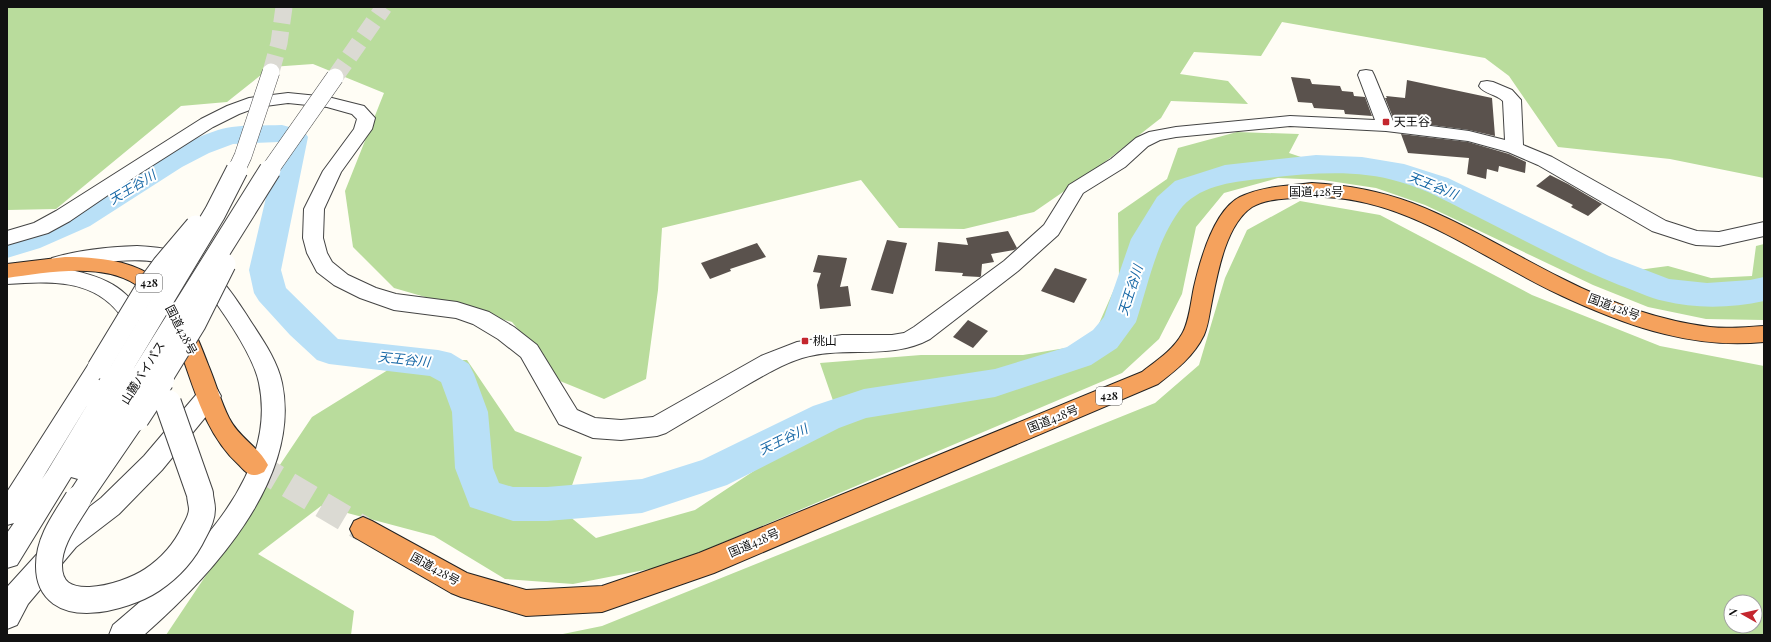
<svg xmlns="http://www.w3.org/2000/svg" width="1771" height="642" viewBox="0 0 1771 642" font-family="'Playfair Display','Noto Sans JP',serif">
  <rect width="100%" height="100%" fill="#fffdf5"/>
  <g fill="#b9dc9c" fill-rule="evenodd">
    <polygon points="7,7 1764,7 1764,178 1670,159 1558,147 1509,76 1485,58 1282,22 1261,56 1194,52 1180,74 1228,81 1248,104 1171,101 1161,118 1092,172 1034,212 964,229 899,228 861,180 662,228 658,290 646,379 604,399 560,381 512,322 394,288 353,247 345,191 384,93 313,64 271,67 227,102 181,106 56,209 7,210"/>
    <polygon points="1237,132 1299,134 1289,153 1334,168 1407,167 1623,272 1668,266 1711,278 1752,276 1756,246 1764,244 1764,320 1706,319 1648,307 1593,285 1425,205 1376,188 1323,180 1278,178 1224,193 1196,227 1182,294 1159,339 1122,373 670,565 573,584 505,579 434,536 321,506 258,554 354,611 351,635 166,635 312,417 404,360 467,360 515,431 582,457 563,511 596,538 695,510 838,415 820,363 921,355 1023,355 1090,344 1119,278 1118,213 1167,179 1178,148"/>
    <path d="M1300 201 1380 215 1532 295 1660 346 1764 366V635H558L602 626 1155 403 1199 365 1225 278 1247 230ZM1731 602H1755V626H1731Z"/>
  </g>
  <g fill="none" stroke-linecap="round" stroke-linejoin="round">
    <path fill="#b9e0f7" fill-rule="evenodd" d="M282 125 304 131 308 137 281 270 286 288 338 339 438 350 451 353 469 364 474 374 488 412 493 468 499 483 513 487H547L642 479 702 460 813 406 864 389 995 369 1067 347 1093 330 1104 317 1131 239 1157 197 1175 181 1225 165 1316 155 1362 157 1404 164 1448 178 1609 256 1669 279 1707 283 1750 280 1764 277V301C1732 308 1696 309 1664 301 1649 298 1634 290 1619 285 1569 265 1522 239 1474 215 1450 203 1426 189 1400 182 1354 168 1305 174 1259 179 1231 182 1197 186 1179 211 1156 243 1148 285 1136 322L1117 348 1091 365 995 397 866 418 839 428 727 485 642 513 547 521H513L470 507 455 468 452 412 441 382 430 376 329 364 317 360 290 335 259 301 254 293 249 270 279 142 233 144 209 153 182 167 90 226 40 248 7 258V236C84 216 142 154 218 130 238 124 261 126 282 125Z"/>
  </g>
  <g fill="#5a524d">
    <polygon points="1291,77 1310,79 1312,84 1340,86 1342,91 1353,92 1354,96 1365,97 1372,116 1345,114 1344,110 1314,108 1312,103 1298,102"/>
    <polygon points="1407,80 1492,98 1495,136 1469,130 1394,120 1385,98 1387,98 1386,96 1405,98"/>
    <polygon points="1401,134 1468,142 1509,154 1526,162 1525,173 1499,166 1498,172 1487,169 1486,179 1467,174 1469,158 1408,153"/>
    <polygon points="1550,175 1568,184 1602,204 1588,216 1571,207 1573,205 1536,186"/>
    <polygon points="1008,231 1017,248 1014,250 991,254 994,262 982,264 981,276 980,277 962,276 963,273 935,271 938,242 968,245 966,238"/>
    <polygon points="887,240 907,243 893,294 871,290"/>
    <polygon points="757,243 766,257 730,269 731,271 710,279 701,263"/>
    <polygon points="818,255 847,258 840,287 848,286 851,306 820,309 817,285 821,273 813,272"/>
    <polygon points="1055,268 1087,279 1074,303 1041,291"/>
    <polygon points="968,320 988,331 973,348 953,337"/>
  </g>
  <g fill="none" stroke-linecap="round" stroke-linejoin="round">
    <g stroke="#dbdad3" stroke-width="17" stroke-dasharray="17 8" stroke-linecap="butt">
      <polyline points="271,72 279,43 284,7"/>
      <polyline points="335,77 384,7"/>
    </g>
    <polyline stroke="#dbdad3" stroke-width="26" stroke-dasharray="26 13" stroke-linecap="butt" points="255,465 363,529"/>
    <g stroke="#444" stroke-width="2">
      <g id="minor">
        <path d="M1366 70 1372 71 1374 75 1393 121 1469 131 1505 140 1503 101C1496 94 1484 94 1479 86L1481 82 1487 81 1493 82 1512 90 1521 100 1523 145 1552 157 1666 221 1697 231 1719 232 1764 222V236L1719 246 1696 245 1689 243 1652 231 1538 165 1508 152 1468 141 1386 131 1290 126 1176 137 1160 140 1148 146 1125 167 1083 193 1058 235 1018 271 930 339C890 361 845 345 802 358 780 365 761 377 742 388 717 403 691 418 666 433L657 436 621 440 593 438 559 424 521 357 498 339 473 324 456 318 394 310 360 298 334 285 317 272 307 253 303 238 304 209 323 171 354 129 357 119 352 114 327 107 288 103 258 107 239 114 213 127 139 174 70 221 48 233 7 245V231L34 223 56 211 201 119 227 106 249 98 288 93 328 97 364 106 375 118 372 129 341 172 324 209 323 238 327 253 332 262 348 275 376 288 396 294 457 302 489 312 514 327 537 345 577 410 595 418 621 420 653 417 761 356 797 342 842 335H892L904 333 914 327 1004 261 1044 225 1069 185 1111 159 1136 138 1149 132 1176 127 1290 116 1375 120 1358 75 1360 71Z"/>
        <path d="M137 246C197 249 214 265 246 314 259 335 277 358 282 383 302 479 210 577 144 635H109L113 625C180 569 280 481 259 383 254 357 225 315 209 293 172 247 117 260 66 269 111 278 129 289 151 329L148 335 140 337 132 335C129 329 125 322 121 316 94 278 48 281 7 284V270L52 268 49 263 52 258C79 250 109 247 137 246Z"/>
        <path d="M98 359 106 362 110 368 103 380 111 377 119 380 123 386 117 397 124 395 132 397 136 404 133 409 136 408 145 411 148 418 87 507 78 510 69 507 65 499 78 479 71 477 17 565 7 568V533L14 523 7 525V492L90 362ZM89 402 48 470 42 479Z"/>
        <polygon points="209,387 217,389 221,396 217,403 162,470 119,514 76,547 28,604 17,625 7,629 8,586 58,531 101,498 144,456 201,389"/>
      </g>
    </g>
    <g stroke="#222" stroke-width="2">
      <g id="highway">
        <path d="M1312 183C1347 185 1380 191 1412 203 1464 223 1511 253 1561 278 1606 301 1659 321 1710 327 1728 329 1746 327 1764 326V342C1695 349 1633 328 1571 300 1479 260 1399 186 1292 198 1280 199 1263 200 1252 207 1225 225 1217 276 1211 306 1209 316 1208 326 1204 335 1194 356 1176 370 1158 384L714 573 602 612 526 616 461 597 451 593 354 537 350 529 354 521 363 517 372 521 467 573 526 590 602 586 699 553 1142 372C1156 361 1173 350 1182 334 1189 323 1191 301 1194 287 1200 261 1214 210 1240 197 1262 186 1289 186 1312 183Z"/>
        <path d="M65 257C156 257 179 286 209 367 216 384 221 402 229 418 239 438 259 447 268 465L264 472C261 473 258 475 255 475 248 476 243 469 238 464 197 426 191 367 167 319 159 305 148 292 135 284 101 262 44 273 7 278V264Z"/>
      </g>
    </g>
    <use href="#minor" fill="#fff" fill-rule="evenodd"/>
    <use href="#highway" fill="#f5a25d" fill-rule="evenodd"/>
    <g stroke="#444" stroke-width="18" stroke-linecap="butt">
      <g id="minor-bridge-far2">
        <polyline points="236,171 243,156 271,72"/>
        <polyline points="269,171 335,77"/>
      </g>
    </g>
    <g stroke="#444" stroke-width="23" stroke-linecap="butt">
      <g id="minor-bridge-far1">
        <polyline points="98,368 147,287 163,265 196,226"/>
        <polyline points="114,381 215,213 237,170"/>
        <polyline points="138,381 270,170"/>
        <polyline points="160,381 195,324 225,264"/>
      </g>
    </g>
    <g stroke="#444" stroke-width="28" stroke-linecap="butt">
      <g id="minor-bridge">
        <polyline points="111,386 114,380"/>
        <polyline points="124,404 139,380"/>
        <polyline points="136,418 161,380"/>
        <path d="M78 499C66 519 49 540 49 565 48 620 125 598 152 580 170 568 185 551 194 532 198 525 202 517 202 509 202 504 200 499 200 494L168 403"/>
      </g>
    </g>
    <use href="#minor-bridge-far2" stroke="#fff" stroke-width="17"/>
    <use href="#minor-bridge-far1" stroke="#fff" stroke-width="21"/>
    <use href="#minor-bridge" stroke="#fff" stroke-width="26"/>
  </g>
  <g fill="#c4262e" stroke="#fff" stroke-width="1.5">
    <rect x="1382" y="118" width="8" height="8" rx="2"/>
    <rect x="801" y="337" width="8" height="8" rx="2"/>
  </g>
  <g text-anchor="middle" stroke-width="4" stroke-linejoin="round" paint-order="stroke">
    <g fill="#fff" stroke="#585858" stroke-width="1">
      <rect x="136" y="274" width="26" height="18" rx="3"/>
      <rect x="1096" y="387" width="26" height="18" rx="3"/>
    </g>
    <g font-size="11" font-weight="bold" fill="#111">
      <text x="149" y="287">428</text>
      <text x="1109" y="400">428</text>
    </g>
    <g font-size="12" fill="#111" stroke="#fff" text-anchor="start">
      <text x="1394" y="126">天王谷</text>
      <text x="813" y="345">桃山</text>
    </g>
    <g font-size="12" fill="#111" stroke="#fff">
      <text x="1316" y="196">国道428号</text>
      <text transform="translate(1614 307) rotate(20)" y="4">国道428号</text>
      <text transform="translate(181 330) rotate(63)" y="4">国道428号</text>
      <text transform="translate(143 373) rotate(-58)" y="4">山麓バイパス</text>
      <text transform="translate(1053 419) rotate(-22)" y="4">国道428号</text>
      <text transform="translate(754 543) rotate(-23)" y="4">国道428号</text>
      <text transform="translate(435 569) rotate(29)" y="4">国道428号</text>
    </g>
    <g font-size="13" font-style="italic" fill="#1768a6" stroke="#fff">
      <text transform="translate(1433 185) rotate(22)" y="5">天王谷川</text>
      <text transform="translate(132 187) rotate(-31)" y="5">天王谷川</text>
      <text transform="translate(1130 290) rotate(-72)" y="5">天王谷川</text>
      <text transform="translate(404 359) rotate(6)" y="5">天王谷川</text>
      <text transform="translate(783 439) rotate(-26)" y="5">天王谷川</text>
    </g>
  </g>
  <rect width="1771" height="642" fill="none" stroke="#111111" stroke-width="16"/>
  <g transform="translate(1743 614) rotate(278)"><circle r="19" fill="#ffffff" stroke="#a0a0a0"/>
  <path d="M0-3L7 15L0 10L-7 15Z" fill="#c4262e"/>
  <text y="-6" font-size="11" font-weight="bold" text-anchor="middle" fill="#111111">N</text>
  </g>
</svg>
